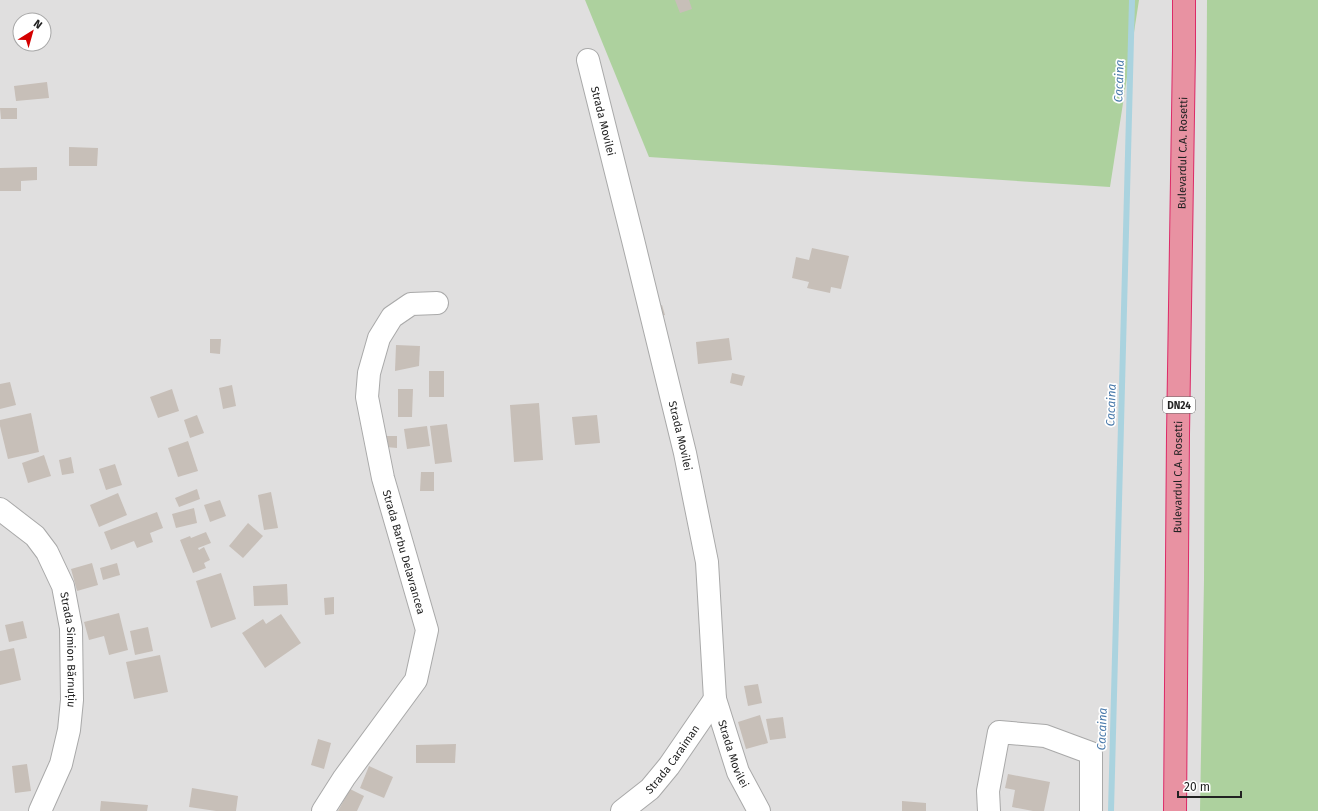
<svg xmlns="http://www.w3.org/2000/svg" width="1318" height="811" viewBox="0 0 1318 811" font-family="'Fira Sans',sans-serif">
  <rect width="100%" height="100%" fill="#f2efe9"/>
  <path fill="#e0dfdf" fill-rule="evenodd" d="M0 0H1318V811H0ZM20 20H44V44H20Z"/>
  <g fill="#add19e">
    <polygon points="585,0 1139,0 1110,187 649,157"/>
    <polygon points="1207,0 1318,0 1318,811 1200,811 1204,580"/>
  </g>
  <g fill="none" stroke-linecap="round" stroke-linejoin="round">
    <polyline stroke="#aad3df" stroke-width="6" points="1111,811 1132,0"/>
  </g>
  <g fill="#c7bfb8">
    <polygon points="675,0 689,0 692,9 680,13"/>
    <polygon points="47,82 49,98 16,101 14,86"/>
    <polygon points="0,108 17,108 17,119 1,119"/>
    <polygon points="69,147 98,148 97,166 69,166"/>
    <polygon points="37,167 37,180 21,181 21,191 0,191 0,168"/>
    <polygon points="812,248 849,256 841,289 831,287 830,293 807,288 809,282 792,278 796,257 809,260"/>
    <polygon points="662,305 665,315 656,317 654,307"/>
    <polygon points="729,338 732,360 698,364 696,342"/>
    <polygon points="210,339 221,339 220,354 210,353"/>
    <polygon points="396,345 420,346 419,366 395,371"/>
    <rect x="429" y="371" width="15" height="26"/>
    <polygon points="732,373 745,376 742,386 730,383"/>
    <polygon points="10,382 16,405 0,409 0,384"/>
    <polygon points="232,385 236,406 223,409 219,388"/>
    <polygon points="172,389 179,411 158,418 150,397"/>
    <polygon points="398,389 413,389 412,417 398,417"/>
    <polygon points="539,403 543,460 514,462 510,405"/>
    <polygon points="31,413 39,452 8,459 0,426 0,420"/>
    <polygon points="197,415 204,433 190,438 184,420"/>
    <polygon points="597,415 600,443 575,445 572,417"/>
    <polygon points="447,424 452,462 435,464 430,426"/>
    <polygon points="427,426 430,446 407,449 404,429"/>
    <polygon points="386,436 397,436 397,448 386,447"/>
    <polygon points="188,441 198,471 178,477 168,448"/>
    <polygon points="44,455 51,476 28,483 22,463"/>
    <polygon points="71,457 74,473 62,475 59,460"/>
    <polygon points="115,464 122,485 106,490 99,469"/>
    <polygon points="421,472 434,472 434,491 420,491"/>
    <polygon points="197,489 200,499 179,507 175,498"/>
    <polygon points="271,492 278,528 264,530 258,495"/>
    <polygon points="118,493 127,515 99,527 90,505"/>
    <polygon points="220,500 226,516 210,522 204,505"/>
    <polygon points="194,508 197,523 176,528 172,514"/>
    <polygon points="157,512 163,528 150,533 153,542 137,548 134,541 111,550 104,532"/>
    <polygon points="248,523 263,536 243,558 229,546"/>
    <polygon points="206,532 211,543 198,548 199,550 204,547 210,560 204,563 206,568 193,573 180,540 190,536 191,538"/>
    <polygon points="92,563 98,585 77,591 71,569"/>
    <polygon points="117,563 120,575 103,580 100,568"/>
    <polygon points="221,573 236,619 211,628 196,581"/>
    <polygon points="287,584 288,605 254,606 253,586"/>
    <polygon points="334,597 334,614 325,615 324,598"/>
    <polygon points="119,613 128,650 109,655 104,636 89,640 84,622"/>
    <polygon points="281,614 301,643 265,668 242,633 263,619 266,624"/>
    <polygon points="23,621 27,638 9,642 5,625"/>
    <polygon points="148,627 153,651 135,655 130,631"/>
    <polygon points="14,648 21,680 0,685 0,651"/>
    <polygon points="160,655 168,692 134,699 126,662"/>
    <polygon points="758,684 762,703 748,706 744,686"/>
    <polygon points="760,715 768,743 746,749 738,722"/>
    <polygon points="783,717 786,738 770,740 766,719"/>
    <polygon points="318,739 331,743 324,769 311,765"/>
    <polygon points="456,744 455,763 416,763 416,745"/>
    <polygon points="27,764 31,791 15,793 12,766"/>
    <polygon points="369,766 393,777 384,798 360,788"/>
    <polygon points="1008,774 1050,782 1044,811 1033,811 1012,807 1015,790 1005,788"/>
    <polygon points="192,788 238,796 236,811 216,811 189,807"/>
    <polygon points="350,789 364,796 357,811 338,811"/>
    <polygon points="101,801 148,805 147,811 100,811"/>
    <polygon points="902,801 926,803 926,811 902,811"/>
  </g>
  <g fill="none" stroke-linecap="round" stroke-linejoin="round">
    <g stroke="#a9a9a9" stroke-width="24">
      <g id="street">
        <path id="s1" d="M588 60 633 240 685 453 707 562 715 699 738 772 759 811"/>
        <path id="s2" d="M0 509 35 536 47 552 63 586 71 628 72 700 69 730 61 764 40 811"/>
        <polyline points="323,811 344,778 416,680 427,630 383,478 367,397 369,373 379,338 392,317 411,304 437,303"/>
        <path id="s3" d="M622 811 650 789 669 766 715 699"/>
        <polyline points="989,811 988,791 999,732 1045,736 1091,753 1091,811"/>
      </g>
    </g>
    <g stroke="#dc2a67" stroke-width="24">
      <g id="highway">
        <path id="s4" d="M1175 811 1178 435 1184 51V0"/>
      </g>
    </g>
    <use href="#street" stroke="#fff" stroke-width="22"/>
    <use href="#highway" stroke="#e892a2" stroke-width="22"/>
  </g>
  <g text-anchor="middle" stroke-width="3.5" stroke-linejoin="round" paint-order="stroke">
    <rect fill="#fff" stroke="#646464" stroke-width="1" x="1163" y="397" width="32" height="16" rx="3"/>
    <g font-size="10" font-weight="bold" fill="#222">
      <text x="1179" y="409">DN24</text>
    </g>
    <g font-size="11" fill="#222" stroke="#fff">
      <text dy="4" stroke="none"><textPath href="#s1" startOffset="63">Strada Movilei</textPath></text>
      <text dy="4" stroke="none"><textPath href="#s4" startOffset="658">Bulevardul C.A. Rosetti</textPath></text>
      <text dy="4" stroke="none"><textPath href="#s1" startOffset="387">Strada Movilei</textPath></text>
      <text dy="4" stroke="none"><textPath href="#s4" startOffset="334">Bulevardul C.A. Rosetti</textPath></text>
      <text transform="translate(404 552) rotate(74)" y="4">Strada Barbu Delavrancea</text>
      <text dy="4" stroke="none"><textPath href="#s2" startOffset="166">Strada Simion Bărnuțiu</textPath></text>
      <text dy="4" stroke="none"><textPath href="#s1" startOffset="711">Strada Movilei</textPath></text>
      <text dy="4" stroke="none"><textPath href="#s3" startOffset="73">Strada Caraiman</textPath></text>
    </g>
    <g font-size="12" font-style="italic" fill="#4a7aab" stroke="#fff">
      <text transform="translate(1119 81) rotate(-88)" y="4">Cacaina</text>
      <text transform="translate(1111 405) rotate(-88)" y="4">Cacaina</text>
      <text transform="translate(1102 729) rotate(-88)" y="4">Cacaina</text>
    </g>
  </g>
  <g transform="translate(32 32) rotate(37)"><circle r="19" fill="#ffffff" stroke="#a7a7a7"/>
  <path d="M0-3L7 15L0 10L-7 15Z" fill="#d40000"/>
  <text y="-6" font-size="11" font-weight="bold" text-anchor="middle" fill="#222222">N</text>
  </g>
  <path d="M1178 791v6h63v-6" fill="none" stroke="#222222" stroke-width="2"/>
  <text x="1184" y="791" font-size="12" fill="#222222" stroke="#ffffff" stroke-width="3" paint-order="stroke">20 m</text>
</svg>
